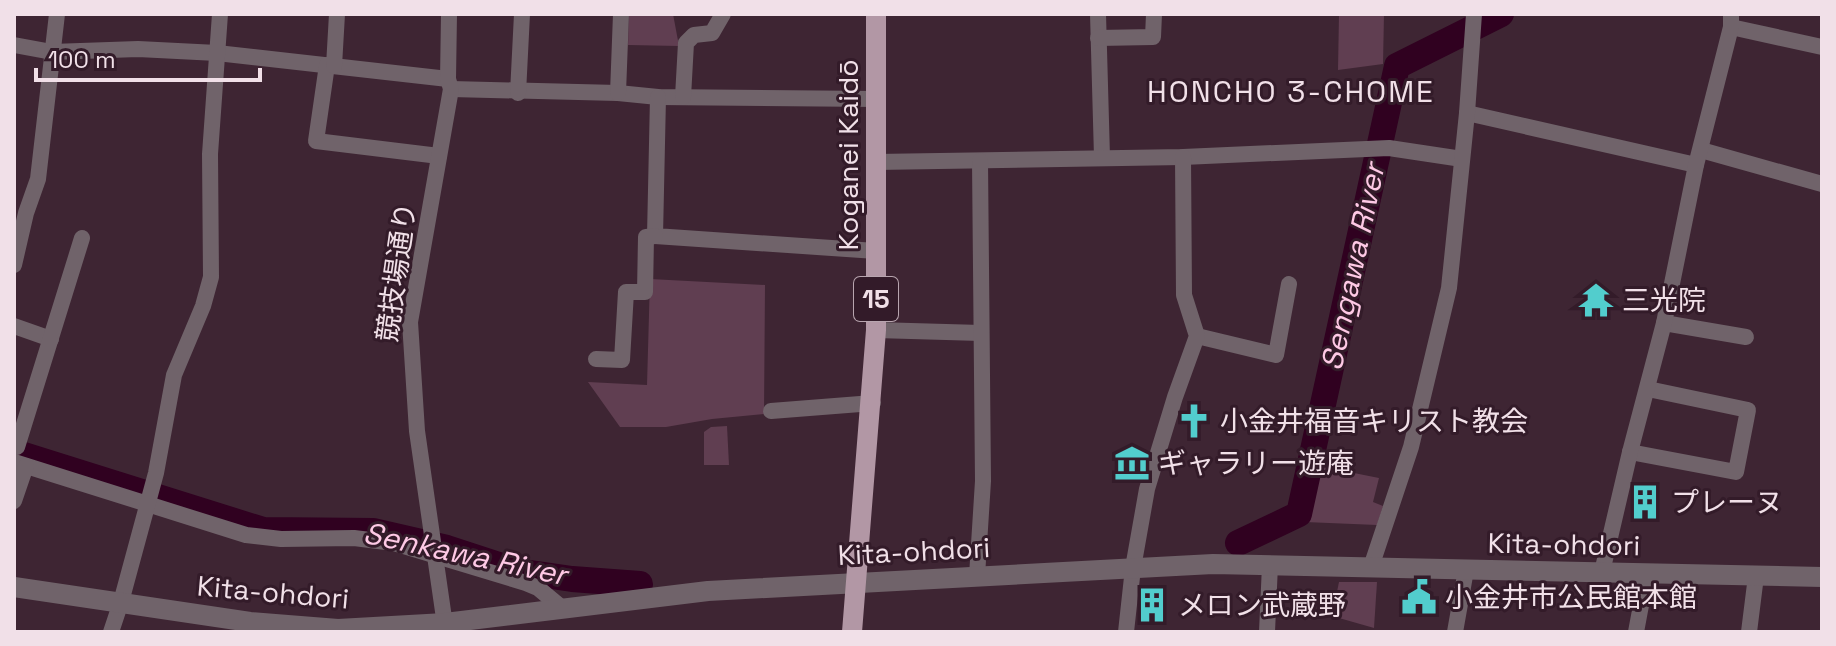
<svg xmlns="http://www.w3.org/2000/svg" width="1836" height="646" viewBox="0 0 1836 646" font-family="'Space Grotesk','Noto Sans JP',sans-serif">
  <rect width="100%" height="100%" fill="#3e2533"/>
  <g fill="#603e51">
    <polygon points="629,14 673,14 679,46 628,45"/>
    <polygon points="1339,14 1384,14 1383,64 1338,70"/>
    <polygon points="650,279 765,285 764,414 712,419 666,427 620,427 588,382 647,385"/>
    <polygon points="727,426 729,465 704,465 704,432 711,427"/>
    <polygon points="1319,466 1379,478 1373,502 1383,506 1377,525 1305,522"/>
    <polygon points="1339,582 1377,582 1374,628 1332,616"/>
  </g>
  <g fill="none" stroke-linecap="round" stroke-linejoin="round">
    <g stroke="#300120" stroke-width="26">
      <polyline points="14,452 263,530 373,531 447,548 517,571 572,579 640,584"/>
      <polyline points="1238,543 1299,514 1397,66 1501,14"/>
    </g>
    <g stroke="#70636a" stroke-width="16">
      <polyline points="1098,14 1102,157"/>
      <polyline points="1731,27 1822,47"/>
      <polyline points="1098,38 1153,37 1154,14"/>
      <polyline points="14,45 52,52 138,49 217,53 448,79"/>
      <polyline points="327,65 316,141 439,156"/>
      <polyline points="334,66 337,14"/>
      <polyline points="451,89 618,93 658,97 876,99"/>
      <polyline points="518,93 522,14"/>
      <polyline points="618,93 621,14"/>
      <polyline points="658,97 655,236 876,251"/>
      <polyline points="683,97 686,43 694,35 712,33 723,14"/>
      <polyline points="1467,113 1696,165"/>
      <polyline points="1701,150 1822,184"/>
      <polyline points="876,162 1183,157 1389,148 1462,159"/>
      <polyline points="14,265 26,213 38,179 57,14"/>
      <polyline points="1664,323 1746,337"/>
      <polyline points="14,326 51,339"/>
      <polyline points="876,330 981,333"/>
      <polyline points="1197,336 1276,355 1289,284"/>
      <polyline points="596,359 622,360 626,292 645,292 646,237 655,236"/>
      <polyline points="771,411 873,403"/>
      <polyline points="17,447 82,238"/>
      <polyline points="1630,452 1736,472 1748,410 1648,389"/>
      <polyline points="14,462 246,535 281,539 354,538 394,543 526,583 538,588 562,608"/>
      <polyline points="14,501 26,466"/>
      <polyline points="1371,567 1411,447 1449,288 1467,113 1474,14"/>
      <polyline points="1602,572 1630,452 1664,323 1696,165 1731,27 1731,14"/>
      <polyline points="977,576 983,481 980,161"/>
      <polyline points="111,632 121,602 156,473 174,375 203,306 211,277 210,154 220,14"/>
      <polyline points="446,632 417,431 410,322 451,89 448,79 449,14"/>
      <polyline points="1126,632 1133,568 1147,489 1175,397 1197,336 1184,295 1183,157"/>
      <polyline points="1267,632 1270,565"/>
      <polyline points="1455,632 1466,570"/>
      <polyline points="1636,632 1647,573"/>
      <polyline points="1749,632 1756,576"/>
    </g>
    <polyline stroke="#70636a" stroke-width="20" points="14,587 250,622 338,629 445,623 708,591 1213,564 1822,577"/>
    <polyline stroke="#b297a5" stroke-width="20" points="852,632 876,330 876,14"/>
  </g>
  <defs>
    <g id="temple-bare" transform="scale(2.76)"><path d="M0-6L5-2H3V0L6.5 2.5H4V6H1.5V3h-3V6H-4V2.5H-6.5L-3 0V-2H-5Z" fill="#52cdcd" stroke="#331b29" stroke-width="2.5" paint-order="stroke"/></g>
    <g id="church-bare" transform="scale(2.76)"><path d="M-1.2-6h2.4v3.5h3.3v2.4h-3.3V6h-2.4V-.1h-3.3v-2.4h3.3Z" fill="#52cdcd" stroke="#331b29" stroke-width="2.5" paint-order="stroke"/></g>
    <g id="museum-bare" transform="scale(2.76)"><path d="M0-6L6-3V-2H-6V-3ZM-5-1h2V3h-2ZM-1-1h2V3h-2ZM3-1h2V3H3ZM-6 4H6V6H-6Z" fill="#52cdcd" stroke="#331b29" stroke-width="2.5" paint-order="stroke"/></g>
    <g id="building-bare" transform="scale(2.76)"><path d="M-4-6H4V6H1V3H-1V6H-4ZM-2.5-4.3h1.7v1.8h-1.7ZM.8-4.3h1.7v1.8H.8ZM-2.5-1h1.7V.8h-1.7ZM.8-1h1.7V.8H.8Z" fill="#52cdcd" stroke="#331b29" stroke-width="2.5" paint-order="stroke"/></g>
    <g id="civic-bare" transform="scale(2.76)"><path d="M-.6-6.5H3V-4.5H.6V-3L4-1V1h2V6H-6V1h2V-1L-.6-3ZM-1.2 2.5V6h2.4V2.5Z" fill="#52cdcd" stroke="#331b29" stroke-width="2.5" paint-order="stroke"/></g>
  </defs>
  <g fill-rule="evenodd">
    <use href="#temple-bare" x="1596" y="300"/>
    <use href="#church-bare" x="1194" y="421"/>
    <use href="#museum-bare" x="1132" y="463"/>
    <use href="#building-bare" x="1645" y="502"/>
    <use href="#civic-bare" x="1419" y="597"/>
    <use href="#building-bare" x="1152" y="605"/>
  </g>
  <g text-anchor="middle" stroke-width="6" stroke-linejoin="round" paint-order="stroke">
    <rect fill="#331b29" stroke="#b8a5af" stroke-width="2" x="854" y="277" width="44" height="44" rx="6"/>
    <g font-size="26" font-weight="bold" fill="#f1e0e8">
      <text x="876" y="308">15</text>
    </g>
    <g font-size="28" fill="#f1e0e8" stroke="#331b29">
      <text transform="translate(848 155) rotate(-90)" y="10">Koganei Kaidō</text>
      <text transform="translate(396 272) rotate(-82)" y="10">競技場通り</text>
      <text transform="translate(1564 544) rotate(1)" y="10">Kita-ohdori</text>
      <text transform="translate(914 551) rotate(-3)" y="10">Kita-ohdori</text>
      <text transform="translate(273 592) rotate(5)" y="10">Kita-ohdori</text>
    </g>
    <g font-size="28" fill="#f1e0e8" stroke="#331b29" text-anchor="start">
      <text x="1622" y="310">三光院</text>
      <text x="1220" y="431">小金井福音キリスト教会</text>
      <text x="1158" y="473">ギャラリー遊庵</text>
      <text x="1671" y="512">プレーヌ</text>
      <text x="1445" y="607">小金井市公民館本館</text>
      <text x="1178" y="615">メロン武蔵野</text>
    </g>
    <g font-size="30" letter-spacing="2" fill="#f1e0e8" stroke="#331b29">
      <text x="1291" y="102">HONCHO 3-CHOME</text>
    </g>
    <g font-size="30" font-style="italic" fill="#fec9e5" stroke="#331b29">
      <text transform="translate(1353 267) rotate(-78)" y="10">Sengawa River</text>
      <text transform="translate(465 554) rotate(12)" y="10">Senkawa River</text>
    </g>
  </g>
  <rect width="1836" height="646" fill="none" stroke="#f1e0e8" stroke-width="32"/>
  <path d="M36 68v12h224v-12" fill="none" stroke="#f1e0e8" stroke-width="4"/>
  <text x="48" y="68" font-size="24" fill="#f1e0e8" stroke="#331b29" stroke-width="6" paint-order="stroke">100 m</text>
</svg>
